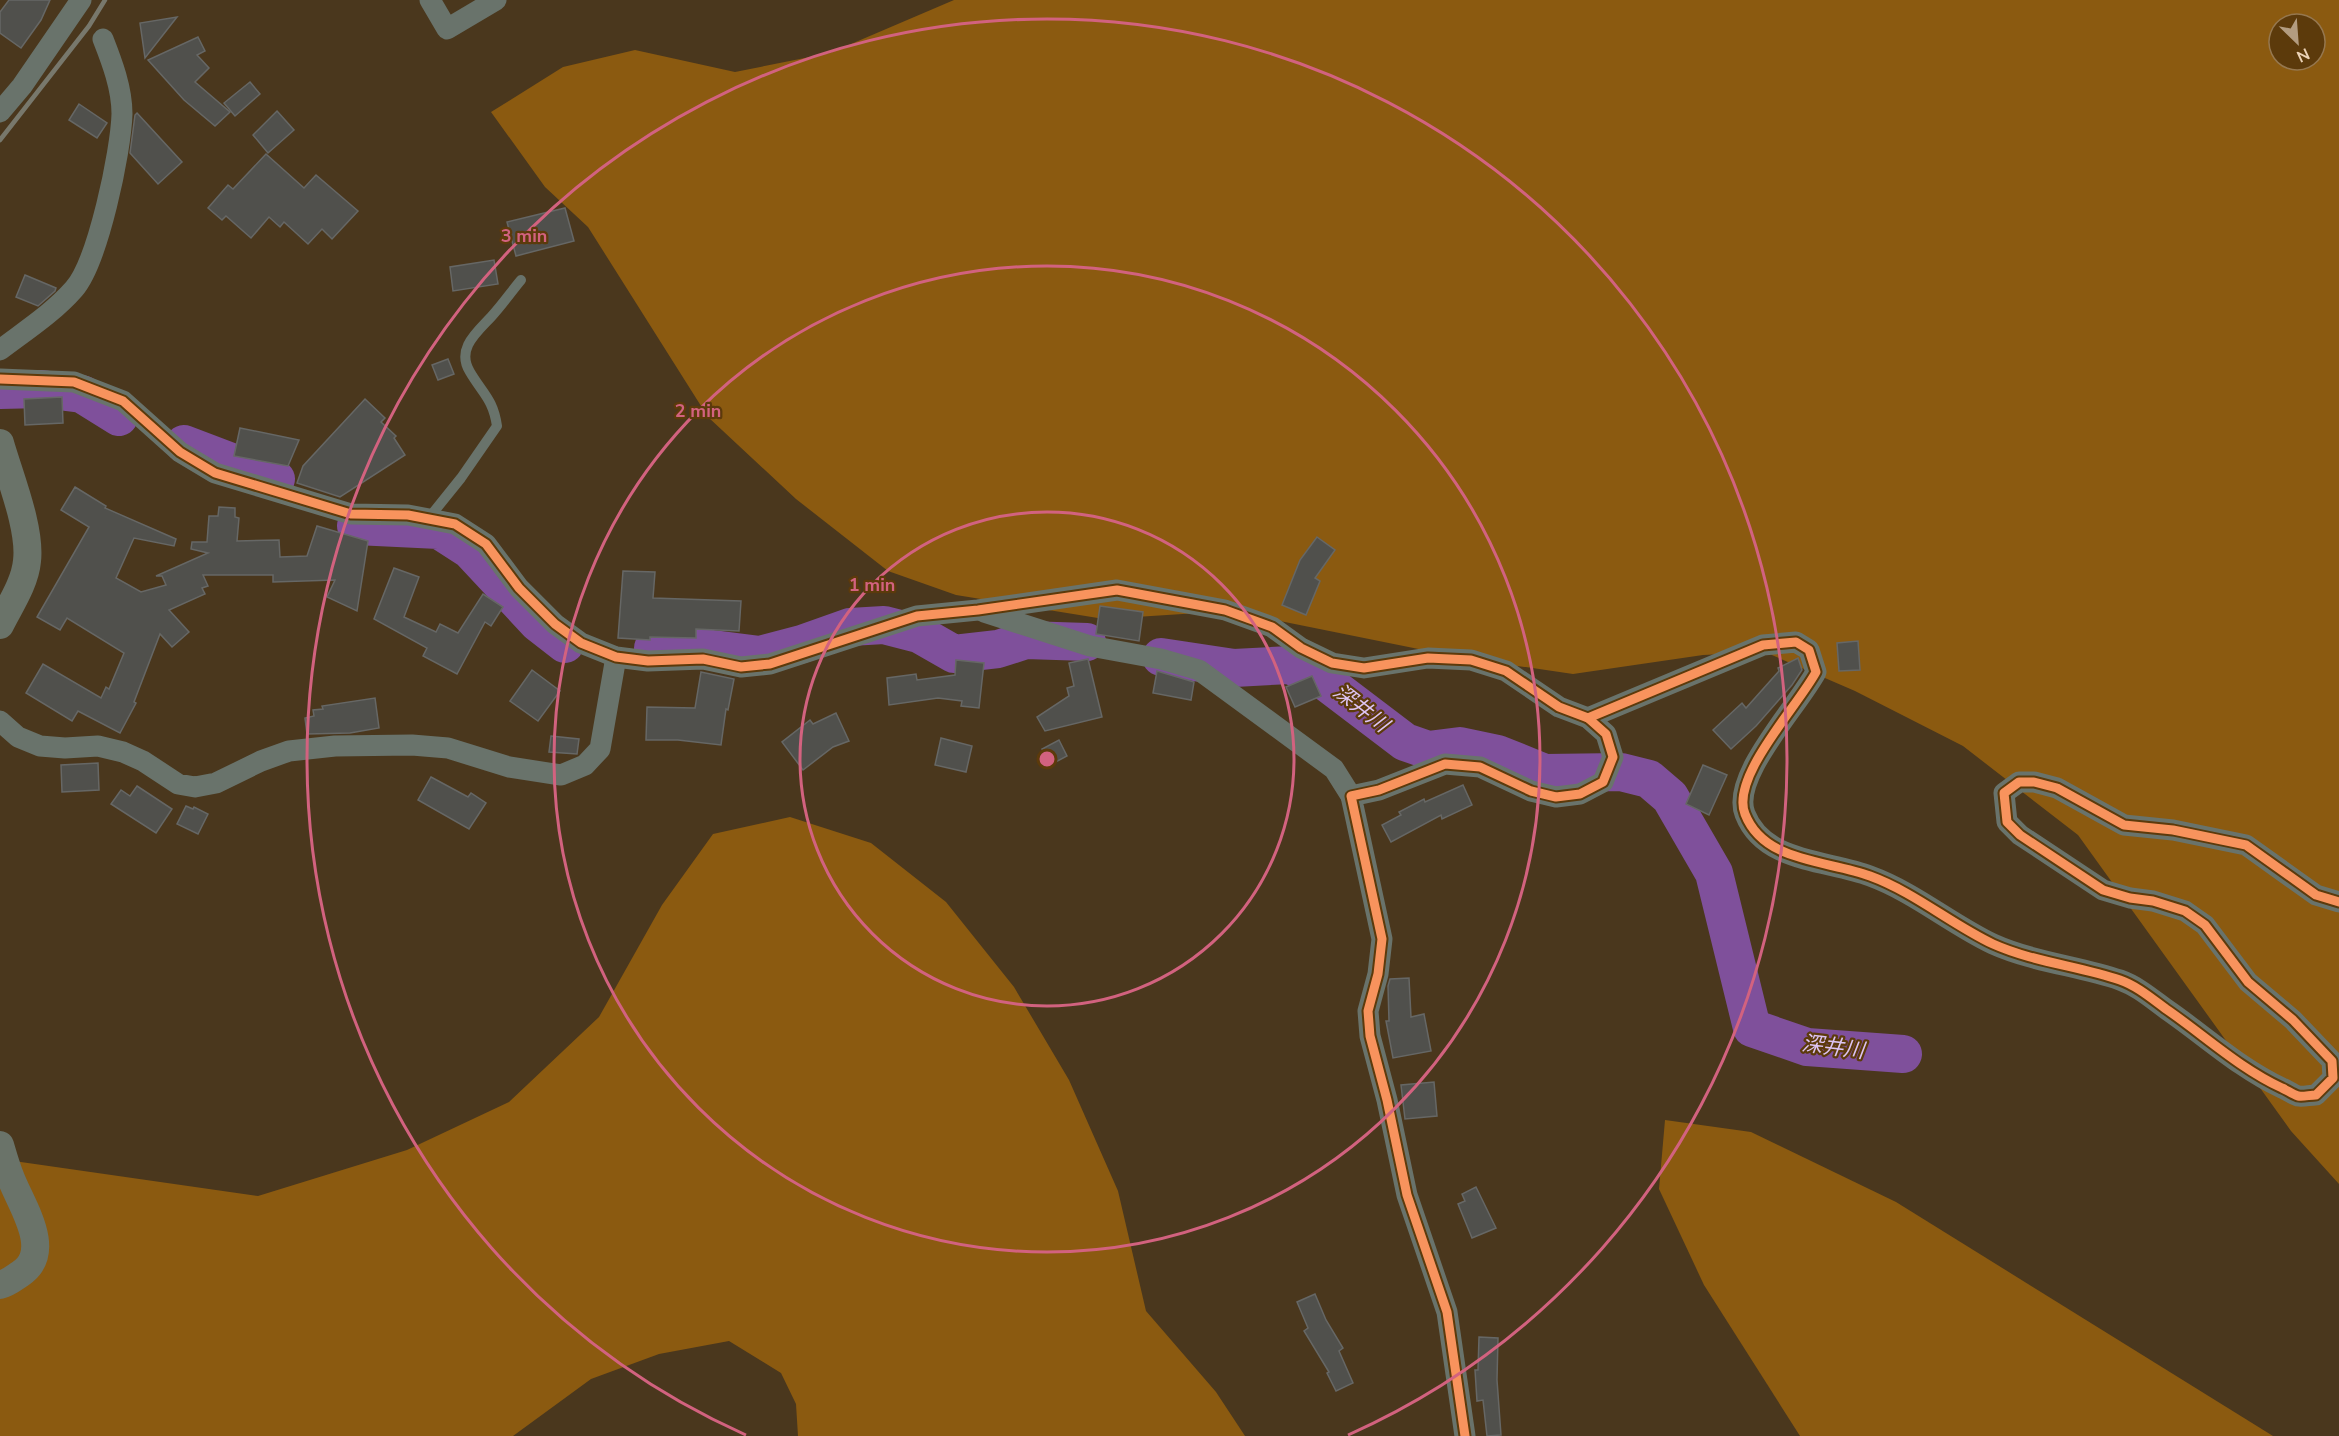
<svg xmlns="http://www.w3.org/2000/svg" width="2339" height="1436" viewBox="0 0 2339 1436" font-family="'Nunito Sans','Noto Sans JP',sans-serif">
  <rect width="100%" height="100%" fill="#4a371d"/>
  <g fill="#8b5a10" fill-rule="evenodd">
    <path d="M954 0H2339V1184L2291 1131 2078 835 1963 746 1855 691 1765 652 1703 655 1573 674 1463 658 1230 611 1104 619 956 595 888 571 796 499 708 417 588 227 545 187 491 112 563 67 635 50 735 72 830 53ZM2279 24H2315V60H2279Z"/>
    <polygon points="790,817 871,843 946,902 1014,987 1069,1080 1118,1191 1146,1311 1216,1392 1245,1436 798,1436 796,1404 781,1373 729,1341 659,1354 591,1379 513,1436 0,1436 0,1159 258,1196 407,1150 509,1102 599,1017 662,905 713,834"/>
    <polygon points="1665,1120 1751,1132 1896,1202 2273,1436 1800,1436 1704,1285 1659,1189"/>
  </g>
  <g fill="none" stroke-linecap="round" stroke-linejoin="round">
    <g stroke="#7f509b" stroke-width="38">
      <polyline points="0,390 42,389 82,394 119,417"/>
      <polyline points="184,444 276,479"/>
      <polyline points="356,526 439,530 470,550 538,623 565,644"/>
      <polyline points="653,648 705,648 760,655 802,644 850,627 884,625 919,634 954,654 998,649 1026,640 1087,642"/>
      <polyline points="1161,657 1234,668 1290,665 1326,682 1405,742 1428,750 1460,746 1498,754 1545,773 1621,772 1649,779 1670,797 1714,873 1752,1028 1807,1047 1903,1054"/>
    </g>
  </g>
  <g fill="#50504c" stroke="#666765" stroke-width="1.5">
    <polygon points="9,0 50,0 41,20 21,48 0,33 0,12"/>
    <polygon points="177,17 145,58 140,23"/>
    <polygon points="198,37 205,51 197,55 209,68 195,82 230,112 215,126 184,100 148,60"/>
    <polygon points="250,82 260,94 235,116 224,103"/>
    <polygon points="79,104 107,123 97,138 69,120"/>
    <polygon points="277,111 294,130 268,153 253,135"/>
    <polygon points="137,113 182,162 158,184 130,153 135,115"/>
    <polygon points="266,154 304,188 316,175 358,211 332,239 322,229 308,244 284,222 280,227 269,217 251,238 226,216 222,220 208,208 228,185 233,189"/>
    <polygon points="565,208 574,241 516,256 507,222"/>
    <polygon points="494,260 498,284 453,291 450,267"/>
    <polygon points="25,275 56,288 55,291 38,306 16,297"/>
    <polygon points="448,359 454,374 438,380 432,365"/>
    <polygon points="62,397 63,423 25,425 24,399"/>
    <polygon points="365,399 385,418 381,422 396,436 394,438 405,455 340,497 297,483 303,466"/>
    <polygon points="240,428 299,440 288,466 234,456"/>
    <polygon points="75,487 106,506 105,508 176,539 174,546 134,538 116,578 141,592 166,585 162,576 156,576 208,553 191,549 192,542 207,542 209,516 218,516 219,507 235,508 235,517 239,518 237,541 279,540 280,557 307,556 317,526 368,541 357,611 327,597 335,580 273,582 273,575 203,575 208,586 202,588 205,594 169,610 189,632 172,647 160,634 134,702 136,703 120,733 78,711 72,721 26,693 43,664 101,698 106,687 109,689 124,653 67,618 60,630 37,617 89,527 61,510"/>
    <polygon points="1317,537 1335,550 1315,578 1320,581 1306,615 1282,605 1300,560"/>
    <polygon points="394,568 419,577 404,617 436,632 440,624 458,633 483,594 503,607 491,626 485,622 457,674 423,656 427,648 374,619"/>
    <polygon points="623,571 655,572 653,598 741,601 739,631 696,629 696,638 650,637 650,640 618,638"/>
    <polygon points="1100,606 1143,612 1139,641 1096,634"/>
    <polygon points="1858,641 1860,670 1839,671 1837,643"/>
    <polygon points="1798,658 1802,670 1792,685 1756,726 1731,749 1713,730 1742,703 1746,708 1779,671 1778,668"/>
    <polygon points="1088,659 1102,717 1045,731 1037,717 1069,696 1067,688 1074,686 1069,663"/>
    <polygon points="956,660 984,663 979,708 961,706 962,701 938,698 889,705 887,678 916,674 917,680 955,675"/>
    <polygon points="532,670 560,691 538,721 510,701"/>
    <polygon points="1157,671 1194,682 1191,700 1153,693"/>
    <polygon points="701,672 734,679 728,710 726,709 721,745 678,740 646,740 647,707 695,708"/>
    <polygon points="1312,676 1321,696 1295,707 1286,687"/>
    <polygon points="375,698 379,728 350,733 307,734 305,718 314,716 313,710 323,709 322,706"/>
    <polygon points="836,713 849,741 833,747 803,770 782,742 810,720 813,724"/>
    <polygon points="551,736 579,739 577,754 549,752"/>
    <polygon points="941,738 972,746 966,772 935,765"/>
    <polygon points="1059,740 1067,756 1050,765 1042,749"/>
    <polygon points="98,763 99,790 62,792 61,765"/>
    <polygon points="1703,765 1727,775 1709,815 1686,804"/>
    <polygon points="431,777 468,797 471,793 486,803 469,829 418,800"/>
    <polygon points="1463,785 1472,805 1442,819 1441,815 1391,842 1382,825 1401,815 1399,812 1424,799 1425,802"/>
    <polygon points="137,786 172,809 156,833 111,804 121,790 130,796"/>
    <polygon points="186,806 193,809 194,807 208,814 198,834 177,824"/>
    <polygon points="1409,978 1411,1017 1424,1014 1431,1051 1393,1058 1386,1021 1389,1021 1388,986 1390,979"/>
    <polygon points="1434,1082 1437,1116 1405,1119 1401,1085"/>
    <polygon points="1476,1187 1496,1228 1472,1238 1458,1204 1465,1201 1462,1194"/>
    <polygon points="1315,1294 1326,1320 1343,1348 1339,1351 1353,1383 1336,1391 1327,1373 1329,1372 1304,1331 1308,1328 1297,1302"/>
    <polygon points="1479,1337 1498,1338 1497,1380 1501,1435 1487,1436 1483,1400 1477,1401 1475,1370 1478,1370"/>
  </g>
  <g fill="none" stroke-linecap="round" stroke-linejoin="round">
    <path stroke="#69736b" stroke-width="10" d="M428 519 461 478 497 426C493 399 483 394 470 372 456 349 476 333 491 317 502 305 511 292 521 280"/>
    <g stroke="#69736b" stroke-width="21">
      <polyline points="430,0 447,29 496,0"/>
      <polyline points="0,112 22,86 81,0"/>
      <path d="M0 350C25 331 53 313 74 289 98 262 121 151 122 114 122 88 112 62 103 39"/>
      <polyline points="0,379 74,382 123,401 180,452 215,473 351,514 408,515 455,524 486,544 519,588 555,624 581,643 616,657 648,661 703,659 741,667 770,664 917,616 978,610 1117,590 1225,610 1272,627 1301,648 1332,663 1364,668 1428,658 1471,660 1506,671 1559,707 1588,718 1606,734 1613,757 1603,782 1580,794 1556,797 1531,791 1480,767 1445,764 1379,790 1351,796 1382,939 1378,974 1368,1011 1370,1036 1387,1100 1407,1195 1447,1312 1465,1436"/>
      <polyline points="984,612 1090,646 1161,659 1199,670 1334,769 1351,796"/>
      <path d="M1588 718 1763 645 1796 642 1809 650 1816 672C1798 706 1730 777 1745 814 1764 863 1828 860 1870 876 1914 892 1951 924 1993 944 2033 962 2079 966 2120 980 2137 986 2151 998 2166 1009 2204 1035 2239 1068 2282 1088 2287 1090 2292 1094 2298 1096 2303 1097 2310 1095 2316 1095L2333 1078 2332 1061 2293 1020 2248 982 2205 925 2185 911 2153 901 2130 898 2103 890 2020 835 2007 822 2004 793 2019 782H2034L2057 788 2124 825 2173 830 2246 845 2316 895 2339 902"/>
      <polyline points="0,721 18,737 40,746 65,748 98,746 123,752 143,761 178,784 195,787 216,783 261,761 289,751 335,746 412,745 448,748 509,767 561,775 585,765 600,749 616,657"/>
    </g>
    <g stroke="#6a7369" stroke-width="28">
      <path d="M0 443C9 475 31 528 27 561 25 583 10 605 0 625"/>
      <path d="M0 1145C3 1155 6 1166 10 1176 20 1204 55 1251 20 1274 14 1278 8 1283 0 1285"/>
    </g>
    <polyline stroke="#78786c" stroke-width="4.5" points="0,140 89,26 105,0"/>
    <g stroke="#5c3a0b" stroke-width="13">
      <g id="cycleway">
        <polyline points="0,379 74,382 123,401 180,452 215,473 351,514 408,515 455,524 486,544 519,588 555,624 581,643 616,657 648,661 703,659 741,667 770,664 917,616 978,610 1117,590 1225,610 1272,627 1301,648 1332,663 1364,668 1428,658 1471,660 1506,671 1559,707 1588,718 1606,734 1613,757 1603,782 1580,794 1556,797 1531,791 1480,767 1445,764 1379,790 1351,796 1382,939 1378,974 1368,1011 1370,1036 1387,1100 1407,1195 1447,1312 1465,1436"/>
        <path d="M1588 718 1763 645 1796 642 1809 650 1816 672C1798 706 1730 777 1745 814 1764 863 1828 860 1870 876 1914 892 1951 924 1993 944 2033 962 2079 966 2120 980 2137 986 2151 998 2166 1009 2204 1035 2239 1068 2282 1088 2287 1090 2292 1094 2298 1096 2303 1097 2310 1095 2316 1095L2333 1078 2332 1061 2293 1020 2248 982 2205 925 2185 911 2153 901 2130 898 2103 890 2020 835 2007 822 2004 793 2019 782H2034L2057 788 2124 825 2173 830 2246 845 2316 895 2339 902"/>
      </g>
    </g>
    <use href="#cycleway" stroke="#f8935d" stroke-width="9"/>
  </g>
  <g fill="none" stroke="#d2627f" stroke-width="3">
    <circle cx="1047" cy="759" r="247"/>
    <circle cx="1047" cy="759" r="493"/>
    <path d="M746 1435A740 740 0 1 1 1348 1435"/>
  </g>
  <g text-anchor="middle" stroke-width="4.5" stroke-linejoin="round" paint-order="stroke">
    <g font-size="21" font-style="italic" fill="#ddc4f2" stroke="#5c3a0b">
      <text transform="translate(1361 708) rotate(38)" y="7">深井川</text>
      <text transform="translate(1833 1047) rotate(7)" y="7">深井川</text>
    </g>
  </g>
  <circle cx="1047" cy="759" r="9" fill="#d2627f" stroke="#5c3a0b" stroke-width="3"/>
  <g font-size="18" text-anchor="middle" font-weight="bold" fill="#d2627f" stroke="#5c3a0b" stroke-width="4.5" stroke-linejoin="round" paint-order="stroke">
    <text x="524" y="242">3 min</text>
    <text x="698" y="417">2 min</text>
    <text x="872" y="591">1 min</text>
  </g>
  <g transform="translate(2297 42) rotate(155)"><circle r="28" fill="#5c3a0b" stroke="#95774f" stroke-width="1.5"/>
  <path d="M0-4.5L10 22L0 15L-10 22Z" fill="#b39c80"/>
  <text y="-9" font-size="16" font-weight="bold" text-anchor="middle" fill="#ebd2b5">N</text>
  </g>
</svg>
